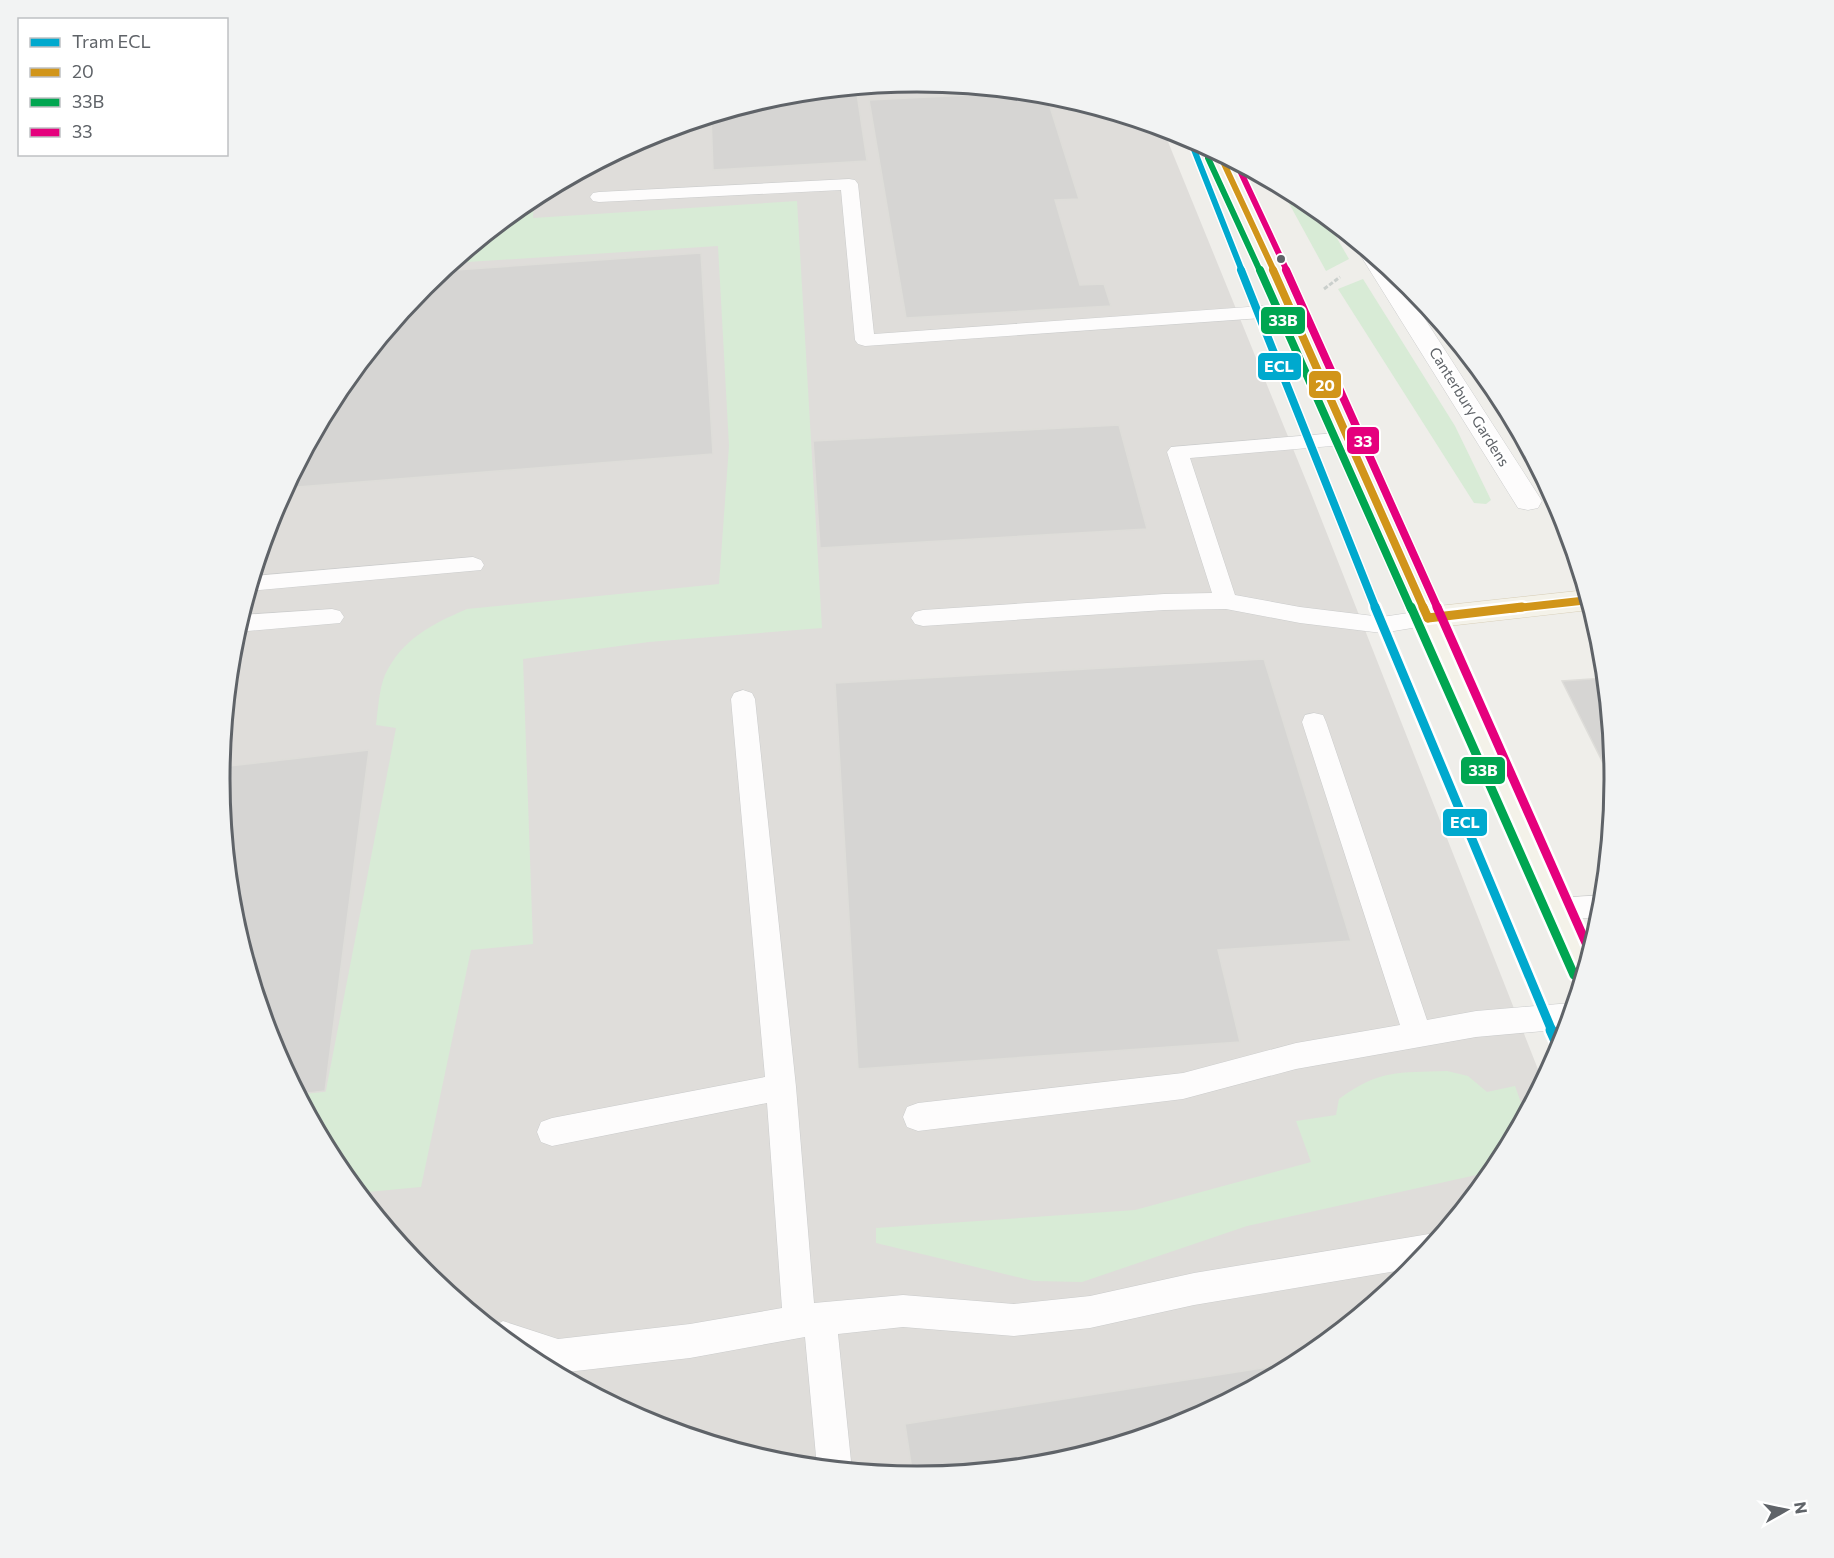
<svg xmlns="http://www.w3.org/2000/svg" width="1834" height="1558" viewBox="0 0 1834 1558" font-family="Commissioner,sans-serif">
  <rect width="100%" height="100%" fill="#efeeea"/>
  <polygon fill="#dfddda" points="917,81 1054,94 1162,127 1309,488 1543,1082 1497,1167 1410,1273 1304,1360 1184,1424 1053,1464 917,1477 780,1464 650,1424 529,1359 423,1272 336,1166 272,1046 232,915 219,779 232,642 272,512 337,391 424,285 530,198 650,134 781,94"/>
  <g fill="#d8ebd6">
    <polygon points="1279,185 1305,199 1323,214 1349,259 1326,271"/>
    <path d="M534 196 533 218 797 201 822 628 649 642 523 659 533 944 471 950 421 1187 358 1193 336 1166 298 1094 326 1090 396 728 376 725C378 710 379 689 385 675 402 639 432 624 467 609L719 584 729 446 718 246 452 263Z"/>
    <polygon points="1363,279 1455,426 1491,500 1486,504 1474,503 1338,289"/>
    <path d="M1447 1071 1468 1076 1487 1092 1515 1086 1525 1114 1494 1171 1247 1226 1082 1282 1034 1281 876 1243V1228L1135 1210 1311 1162 1296 1121 1336 1115 1339 1099C1380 1069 1398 1073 1447 1071Z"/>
  </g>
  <g fill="#d6d5d3" stroke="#deddd9" stroke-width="1.5">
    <polygon points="856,87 867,161 713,170 711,116 781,94"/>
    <polygon points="1027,92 1046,94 1079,199 1055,200 1080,285 1104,284 1111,306 906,318 869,100"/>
    <polygon points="701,253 713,454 285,488 337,391 424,285 441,271"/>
    <polygon points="1438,319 1478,368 1467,369"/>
    <polygon points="1495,396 1500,396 1541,473 1541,472"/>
    <polygon points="1119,425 1147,529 820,548 813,441"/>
    <polygon points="1264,659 1351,941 1218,950 1240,1042 858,1069 835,683"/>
    <polygon points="1605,678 1615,779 1614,785 1562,681"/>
    <polygon points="369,750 325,1091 298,1094 272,1046 232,915 219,779 220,767"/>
    <polygon points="1300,1362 1184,1424 1053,1464 913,1477 905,1424"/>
  </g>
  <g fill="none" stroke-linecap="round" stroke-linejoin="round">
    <g stroke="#cbcccc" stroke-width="1">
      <g id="lane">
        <polygon points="1074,102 1099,108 1092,111 1068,110 1066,107"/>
        <polygon points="849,179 855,180 858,184 874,334 1291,304 1298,306 1301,310 1298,314 1291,316 865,346 858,344 855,340 841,190 599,202 593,201 590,197 593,193 599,192"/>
        <polygon points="1348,432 1355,434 1358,439 1355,444 1190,458 1235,595 1300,607 1382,617 1428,610 1436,612 1440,618 1436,624 1382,633 1300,623 1226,609 1164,610 923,626 915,624 911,618 915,612 923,610 1164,594 1212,593 1167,452 1171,447"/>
        <polygon points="473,557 481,560 484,565 481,570 248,591 253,576"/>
        <polygon points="332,609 340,611 344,617 340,623 236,632 241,615"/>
        <polygon points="743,690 752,693 755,699 796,1087 814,1303 903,1295 1014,1304 1090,1296 1194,1273 1429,1234 1439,1238 1414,1268 1194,1305 1090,1328 1014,1336 903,1327 838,1334 852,1471 817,1467 805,1337 690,1358 558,1373 529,1359 491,1328 503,1321 558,1339 690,1324 782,1308 767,1103 552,1146 541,1142 537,1132 541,1122 552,1118 765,1077 731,699 734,693"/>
        <polygon points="1314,713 1323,715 1326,722 1427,1020 1476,1011 1571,1003 1574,1005 1567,1029 1476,1037 1296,1069 1183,1099 918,1131 907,1127 903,1117 907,1107 918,1103 1183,1073 1296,1043 1400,1025 1302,722 1305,715"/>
        <polygon points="1604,895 1601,917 1558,920 1548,917 1544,909 1548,901 1558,898"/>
      </g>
    </g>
    <g stroke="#cbcccc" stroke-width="1">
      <polygon id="street" points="1363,248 1396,274 1542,501 1538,508 1528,510 1518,508 1359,253"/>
    </g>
    <g stroke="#d7ceb8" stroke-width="1">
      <polygon id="primary" points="1211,149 1234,161 1438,606 1586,590 1592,610 1589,610 1448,626 1592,946 1581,984 1572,981 1567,970 1283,317 1208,153"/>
    </g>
    <polyline stroke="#cacfcc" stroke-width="3" stroke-dasharray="4.5 2" stroke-linecap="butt" points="1324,289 1340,277"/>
    <use href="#lane" fill="#fdfcfc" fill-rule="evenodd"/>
    <use href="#street" fill="#fdfcfc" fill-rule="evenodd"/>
    <use href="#primary" fill="#f4f2e9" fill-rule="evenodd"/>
    <g stroke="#fff" stroke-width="9">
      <polyline id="bus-1-far2" points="1219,153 1274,271"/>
    </g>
    <g stroke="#fff" stroke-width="11">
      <g id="bus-1-far1">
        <polyline points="1273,270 1424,609"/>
        <polyline points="1509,609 1589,600"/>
      </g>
    </g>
    <g stroke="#fff" stroke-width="14">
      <g id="bus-1">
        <polyline points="1423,607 1428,618"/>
        <polyline points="1428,618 1522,607"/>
      </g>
    </g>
    <g stroke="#fff" stroke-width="9">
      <polyline id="bus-2-far2" points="1208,158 1260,271"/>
    </g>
    <g stroke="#fff" stroke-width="11">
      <polyline id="bus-2-far1" points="1260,270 1411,609"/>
    </g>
    <g stroke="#fff" stroke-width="14">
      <polyline id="bus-2" points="1411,607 1574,975"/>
    </g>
    <g stroke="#fff" stroke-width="9">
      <polyline id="bus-3-far2" points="1236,162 1287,271"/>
    </g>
    <g stroke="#fff" stroke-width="11">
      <polyline id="bus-3-far1" points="1286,270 1438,609"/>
    </g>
    <g stroke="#fff" stroke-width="14">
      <polyline id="bus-3" points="1437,607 1590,952"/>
    </g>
    <use href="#bus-1-far2" stroke="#d1951a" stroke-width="6"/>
    <use href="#bus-1-far1" stroke="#d1951a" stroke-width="8"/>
    <use href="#bus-1" stroke="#d1951a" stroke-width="9"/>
    <use href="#bus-2-far2" stroke="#00a651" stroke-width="6"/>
    <use href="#bus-2-far1" stroke="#00a651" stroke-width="8"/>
    <use href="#bus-2" stroke="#00a651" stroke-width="9"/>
    <use href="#bus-3-far2" stroke="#e5007d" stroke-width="6"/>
    <use href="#bus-3-far1" stroke="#e5007d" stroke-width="8"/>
    <use href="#bus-3" stroke="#e5007d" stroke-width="9"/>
    <g stroke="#fff" stroke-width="9">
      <polyline id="tram-1-far3" points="1189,137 1242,271"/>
    </g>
    <g stroke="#fff" stroke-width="11">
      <polyline id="tram-1-far2" points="1241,270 1376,609"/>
    </g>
    <g stroke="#fff" stroke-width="14">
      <polyline id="tram-1-far1" points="1375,607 1552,1031"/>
    </g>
    <g stroke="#fff" stroke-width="16">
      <polyline id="tram-1" points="1551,1030 1560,1050"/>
    </g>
    <use href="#tram-1-far3" stroke="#00a9ce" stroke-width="6"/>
    <use href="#tram-1-far2" stroke="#00a9ce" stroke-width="8"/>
    <use href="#tram-1-far1" stroke="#00a9ce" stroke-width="9"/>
    <use href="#tram-1" stroke="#00a9ce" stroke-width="11"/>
  </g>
  <circle fill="#5f6368" stroke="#fff" stroke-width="2" cx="1281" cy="259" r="5"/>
  <g text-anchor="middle" stroke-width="5" stroke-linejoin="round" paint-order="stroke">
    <g font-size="15" fill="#5f6368" stroke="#fff">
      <text transform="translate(1469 407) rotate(58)" y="5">Canterbury Gardens</text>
    </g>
  </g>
  <path d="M0 0H1834V1558H0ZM230 779a687 687 0 1 1 1374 0a687 687 0 1 1-1374 0Z" fill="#f2f3f3" fill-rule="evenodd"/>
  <path fill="none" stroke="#5f6368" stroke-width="3" d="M230 779a687 687 0 1 1 1374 0a687 687 0 1 1-1374 0Z"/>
  <g stroke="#fff" stroke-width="2">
    <rect x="1260" y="306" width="46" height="29" rx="6" fill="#00a651"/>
    <rect x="1257" y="352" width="45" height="29" rx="6" fill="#00a9ce"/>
    <rect x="1308" y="370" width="34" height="29" rx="6" fill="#d1951a"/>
    <rect x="1346" y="426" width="34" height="29" rx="6" fill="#e5007d"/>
    <rect x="1460" y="756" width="46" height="29" rx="6" fill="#00a651"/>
    <rect x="1442" y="808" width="46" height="29" rx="6" fill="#00a9ce"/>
  </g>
  <g font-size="16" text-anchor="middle" font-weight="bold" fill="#fff">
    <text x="1283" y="326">33B</text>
    <text x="1279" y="372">ECL</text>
    <text x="1325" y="391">20</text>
    <text x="1363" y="447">33</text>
    <text x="1483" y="776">33B</text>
    <text x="1465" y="828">ECL</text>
  </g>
  <rect x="18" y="18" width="210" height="138" fill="#ffffff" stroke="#bfc1c3" stroke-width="1.5"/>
  <rect x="30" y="38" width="30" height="9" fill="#00a9ce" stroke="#bfc1c3" stroke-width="1.5"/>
  <text x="72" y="48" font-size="18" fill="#5f6368">Tram ECL</text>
  <rect x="30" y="68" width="30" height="9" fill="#d1951a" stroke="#bfc1c3" stroke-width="1.5"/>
  <text x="72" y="78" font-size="18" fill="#5f6368">20</text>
  <rect x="30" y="98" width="30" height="9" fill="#00a651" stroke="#bfc1c3" stroke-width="1.5"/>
  <text x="72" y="108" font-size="18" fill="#5f6368">33B</text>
  <rect x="30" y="128" width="30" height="9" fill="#e5007d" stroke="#bfc1c3" stroke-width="1.5"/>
  <text x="72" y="138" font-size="18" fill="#5f6368">33</text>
  <g transform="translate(1786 1510) rotate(81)" stroke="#ffffff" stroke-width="4.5" paint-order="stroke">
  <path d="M0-4.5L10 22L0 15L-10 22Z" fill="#5f6368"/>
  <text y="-9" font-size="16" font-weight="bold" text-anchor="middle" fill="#5f6368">N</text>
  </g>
</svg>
